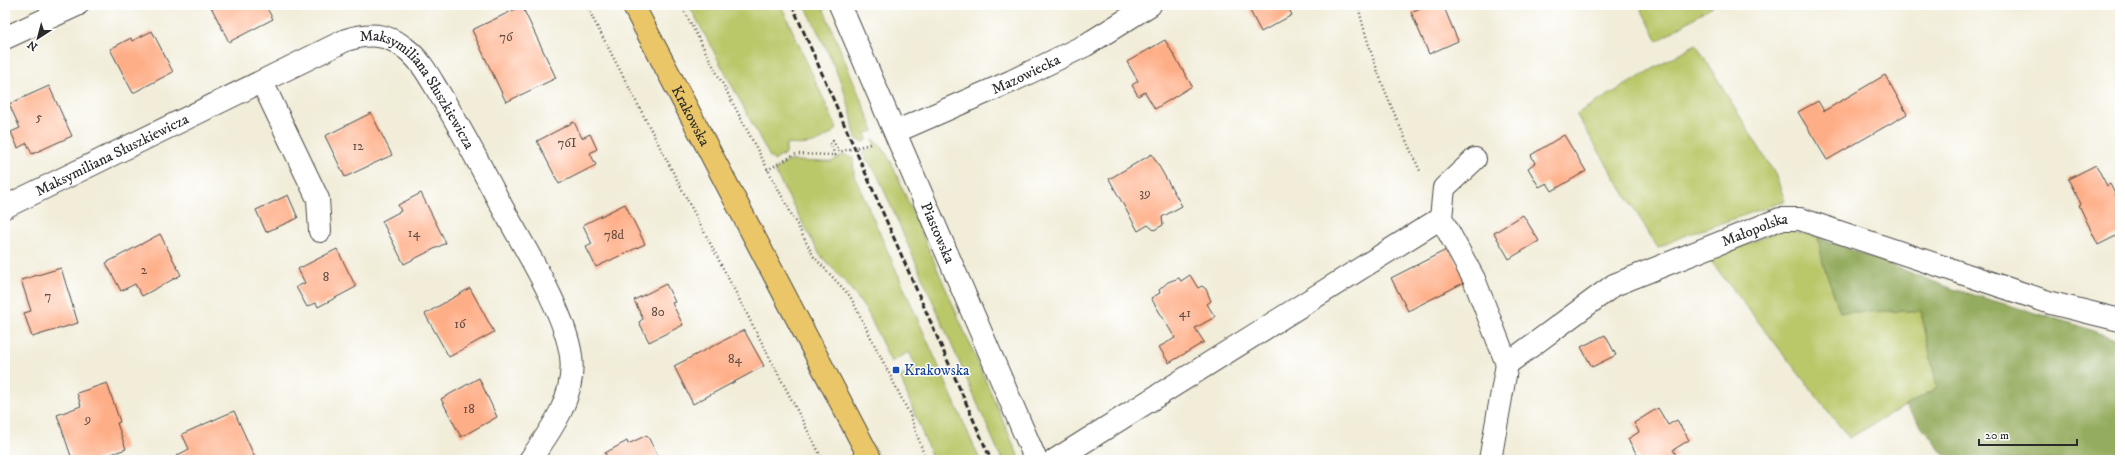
<svg xmlns="http://www.w3.org/2000/svg" width="2125" height="465" viewBox="0 0 2125 465" font-family="'IM FELL DW Pica',serif">
  <rect width="100%" height="100%" fill="#fff"/>
  <filter id="ink" filterUnits="userSpaceOnUse"><feTurbulence type="fractalNoise" baseFrequency=".025" numOctaves="2"/><feDisplacementMap in="SourceGraphic" scale="8" xChannelSelector="R" yChannelSelector="G"/><feConvolveMatrix kernelMatrix="1 2 1 2 8 2 1 2 1" color-interpolation-filters="sRGB"/></filter>
  <filter id="wash" filterUnits="userSpaceOnUse"><feTurbulence type="fractalNoise" baseFrequency=".012" numOctaves="4" result="noise"/><feDisplacementMap in="SourceGraphic" scale="16" xChannelSelector="R" yChannelSelector="G"/><feGaussianBlur stdDeviation="0.9" result="paint"/><feColorMatrix in="noise" values="0 0 0 0 0 0 0 0 0 0 0 0 0 0 0 0 0 1.4 0 .05"/><feComposite in="paint" operator="in"/></filter>
  <g filter="url(#wash)">
    <rect width="100%" height="100%" fill="#f1edd9"/>
    <g fill="#bbc86a" stroke="#737a4a">
      <path d="M689 5H781L837 129C818 144 811 146 786 144V153L774 161 770 157Z"/>
      <path d="M805 5H822L874 131 866 133 867 140 864 142 856 139C853 129 853 120 850 110 840 73 821 39 805 5Z"/>
      <polygon points="1639,5 1714,5 1658,41"/>
      <polygon points="1696,44 1775,174 1785,201 1681,237 1658,248 1576,114"/>
      <polygon points="873,139 881,145 891,162 1020,460 1002,460 877,174 862,153 867,149 875,148"/>
      <polygon points="843,155 853,157 854,175 980,460 933,460 900,377 917,368 909,352 891,362 868,313 848,285 820,255 774,170 789,161 831,162"/>
      <polygon points="1783,229 1818,237 1823,263 1840,312 1921,311 1937,388 1849,438 1710,260"/>
    </g>
    <polygon fill="#94ac5e" stroke="#606c44" points="1818,237 1953,289 2077,325 2120,341 2120,456 2112,460 1949,460 1905,406 1937,388 1921,311 1840,312 1823,263"/>
    <g id="blocks">
      <g fill="#feae87">
        <polygon points="210,5 265,5 273,19 229,42"/>
        <polygon points="1247,5 1287,5 1292,15 1261,32"/>
        <polygon points="1427,5 1443,5 1458,41 1429,54 1411,12"/>
        <polygon points="522,6 556,78 506,102 472,30"/>
        <polygon points="152,31 173,72 133,93 110,49 131,38 132,41"/>
        <polygon points="1165,40 1192,86 1155,109 1145,92 1138,96 1132,85 1138,81 1127,62"/>
        <polygon points="1885,75 1907,114 1827,160 1798,112 1818,101 1824,111"/>
        <polygon points="49,86 72,136 32,154 27,143 18,148 11,132 20,128 9,104"/>
        <polygon points="371,113 392,155 345,177 325,136"/>
        <polygon points="574,122 582,138 590,134 597,149 590,153 596,165 559,184 537,141"/>
        <polygon points="1564,135 1586,171 1552,191 1547,183 1539,187 1528,168 1535,163 1531,155"/>
        <polygon points="1152,154 1182,206 1162,217 1163,225 1154,230 1148,225 1138,231 1109,179"/>
        <polygon points="2096,165 2107,186 2110,184 2117,198 2120,197 2120,234 2098,245 2079,205 2081,204 2068,179"/>
        <polygon points="421,193 446,243 404,264 382,221 401,211 398,205"/>
        <polygon points="288,195 298,218 266,232 256,210"/>
        <polygon points="625,204 645,244 596,267 586,247 592,244 583,225"/>
        <polygon points="1523,215 1539,241 1509,259 1494,233"/>
        <polygon points="160,234 181,275 142,296 135,284 121,291 106,263"/>
        <polygon points="1450,248 1467,281 1408,311 1391,278"/>
        <polygon points="337,249 356,287 318,307 316,303 307,307 296,287 305,283 298,269"/>
        <polygon points="61,268 78,323 32,337 24,313 31,311 21,280"/>
        <polygon points="1190,275 1198,288 1202,286 1206,289 1211,301 1207,304 1215,317 1195,328 1204,342 1169,363 1159,347 1175,338 1151,298 1160,293 1159,290 1168,282 1179,278 1181,281"/>
        <polygon points="666,284 675,302 672,303 683,325 649,342 639,322 643,319 634,300"/>
        <polygon points="470,288 494,332 449,357 425,314"/>
        <polygon points="744,330 764,366 693,404 674,366"/>
        <polygon points="1605,335 1616,355 1592,367 1581,347"/>
        <polygon points="479,378 497,417 461,437 441,399"/>
        <polygon points="107,383 120,422 117,423 126,449 94,460 59,460 71,456 57,415 81,406 77,393"/>
        <polygon points="1658,408 1668,425 1677,420 1689,440 1673,450 1677,456 1669,460 1640,460 1628,439 1639,432 1634,423"/>
        <polygon points="234,411 256,460 178,460 176,456 189,449 182,434"/>
        <polygon points="647,435 660,460 609,460 605,453 627,441 628,444"/>
      </g>
    </g>
  </g>
  <g filter="url(#ink)">
    <use href="#blocks" fill-opacity="0" stroke="#494845" stroke-width="1"/>
    <g fill="none" stroke-linecap="round" stroke-linejoin="round">
      <g stroke="#494845" stroke-width="24">
        <g id="minor">
          <path id="s1" d="M840 5 1036 460"/>
          <polyline points="5,38 77,5"/>
          <polyline points="262,82 318,199 320,231"/>
          <path id="s2" d="M895 132 1012 81 1086 45 1150 5"/>
          <polyline points="1475,159 1444,188 1441,218 1474,279 1507,364"/>
          <path id="s3" d="M5 207 346 40C368 33 386 33 405 48 420 59 429 76 438 91 461 128 481 167 501 205 523 246 565 311 571 356 576 396 552 429 530 460"/>
          <polyline points="1055,460 1441,218"/>
          <path id="s4" d="M1490 460 1507 364 1614 285 1780 219H1800L2051 303 2120 320"/>
        </g>
      </g>
      <g stroke="#494845" stroke-width="24">
        <g id="major">
          <path id="s5" d="M633 5 871 460"/>
        </g>
      </g>
      <g stroke="#494845" stroke-width="2.5" stroke-dasharray="1 3" stroke-linecap="butt">
        <polyline points="586,5 823,460"/>
        <polyline points="681,5 814,257 850,296 910,415 926,460"/>
        <path d="M1358 5C1371 63 1396 119 1421 173"/>
        <polyline points="767,170 796,154 835,155 830,143 833,141 839,152 870,144"/>
      </g>
      <use href="#minor" stroke="#fff" stroke-width="22"/>
      <use href="#major" stroke="#eac669" stroke-width="22"/>
      <polyline stroke="#2b2b2b" stroke-width="3" stroke-dasharray="6 3" stroke-linecap="butt" points="792,5 991,460"/>
    </g>
  </g>
  <rect fill="#1a4fb4" stroke="#fff" stroke-width="1.5" x="892" y="366" width="8" height="8" rx="2"/>
  <g text-anchor="middle" stroke-width="3" stroke-linejoin="round" paint-order="stroke">
    <g font-size="13" fill="#604c42">
      <text x="506" y="41">76</text>
      <text x="39" y="121">5</text>
      <text x="567" y="147">76I</text>
      <text x="358" y="150">12</text>
      <text x="1145" y="197">39</text>
      <text x="414" y="237">14</text>
      <text x="614" y="239">78d</text>
      <text x="144" y="274">2</text>
      <text x="326" y="281">8</text>
      <text x="48" y="300">7</text>
      <text x="658" y="316">80</text>
      <text x="1185" y="317">41</text>
      <text x="460" y="328">16</text>
      <text x="735" y="363">84</text>
      <text x="469" y="413">18</text>
      <text x="88" y="423">9</text>
    </g>
    <g font-size="15" fill="#2b2b2b" stroke="#fff">
      <text dy="5" stroke="none"><textPath href="#s2" startOffset="143">Mazowiecka</textPath></text>
      <text dy="5" stroke="none"><textPath href="#s3" startOffset="478">Maksymiliana Słuszkiewicza</textPath></text>
      <text dy="5" stroke="none"><textPath href="#s5" startOffset="125">Krakowska</textPath></text>
      <text dy="5" stroke="none"><textPath href="#s3" startOffset="119">Maksymiliana Słuszkiewicza</textPath></text>
      <text dy="5" stroke="none"><textPath href="#s1" startOffset="248">Piastowska</textPath></text>
      <text dy="5" stroke="none"><textPath href="#s4" startOffset="382">Małopolska</textPath></text>
    </g>
    <g font-size="15" fill="#164399" stroke="#fff" text-anchor="start">
      <text x="904" y="375">Krakowska</text>
    </g>
  </g>
  <rect width="2125" height="465" fill="none" stroke="#fff" stroke-width="20"/>
  <g transform="translate(38 38) rotate(216)" stroke="#ffffff" stroke-width="3" paint-order="stroke">
  <path d="M0-3L7 15L0 10L-7 15Z" fill="#2b2b2b"/>
  <text y="-6" font-size="11" font-weight="bold" text-anchor="middle" fill="#2b2b2b">N</text>
  </g>
  <path d="M1979 439v6h98v-6" fill="none" stroke="#2b2b2b" stroke-width="2"/>
  <text x="1985" y="439" font-size="12" fill="#2b2b2b" stroke="#ffffff" stroke-width="3" paint-order="stroke">20 m</text>
</svg>
